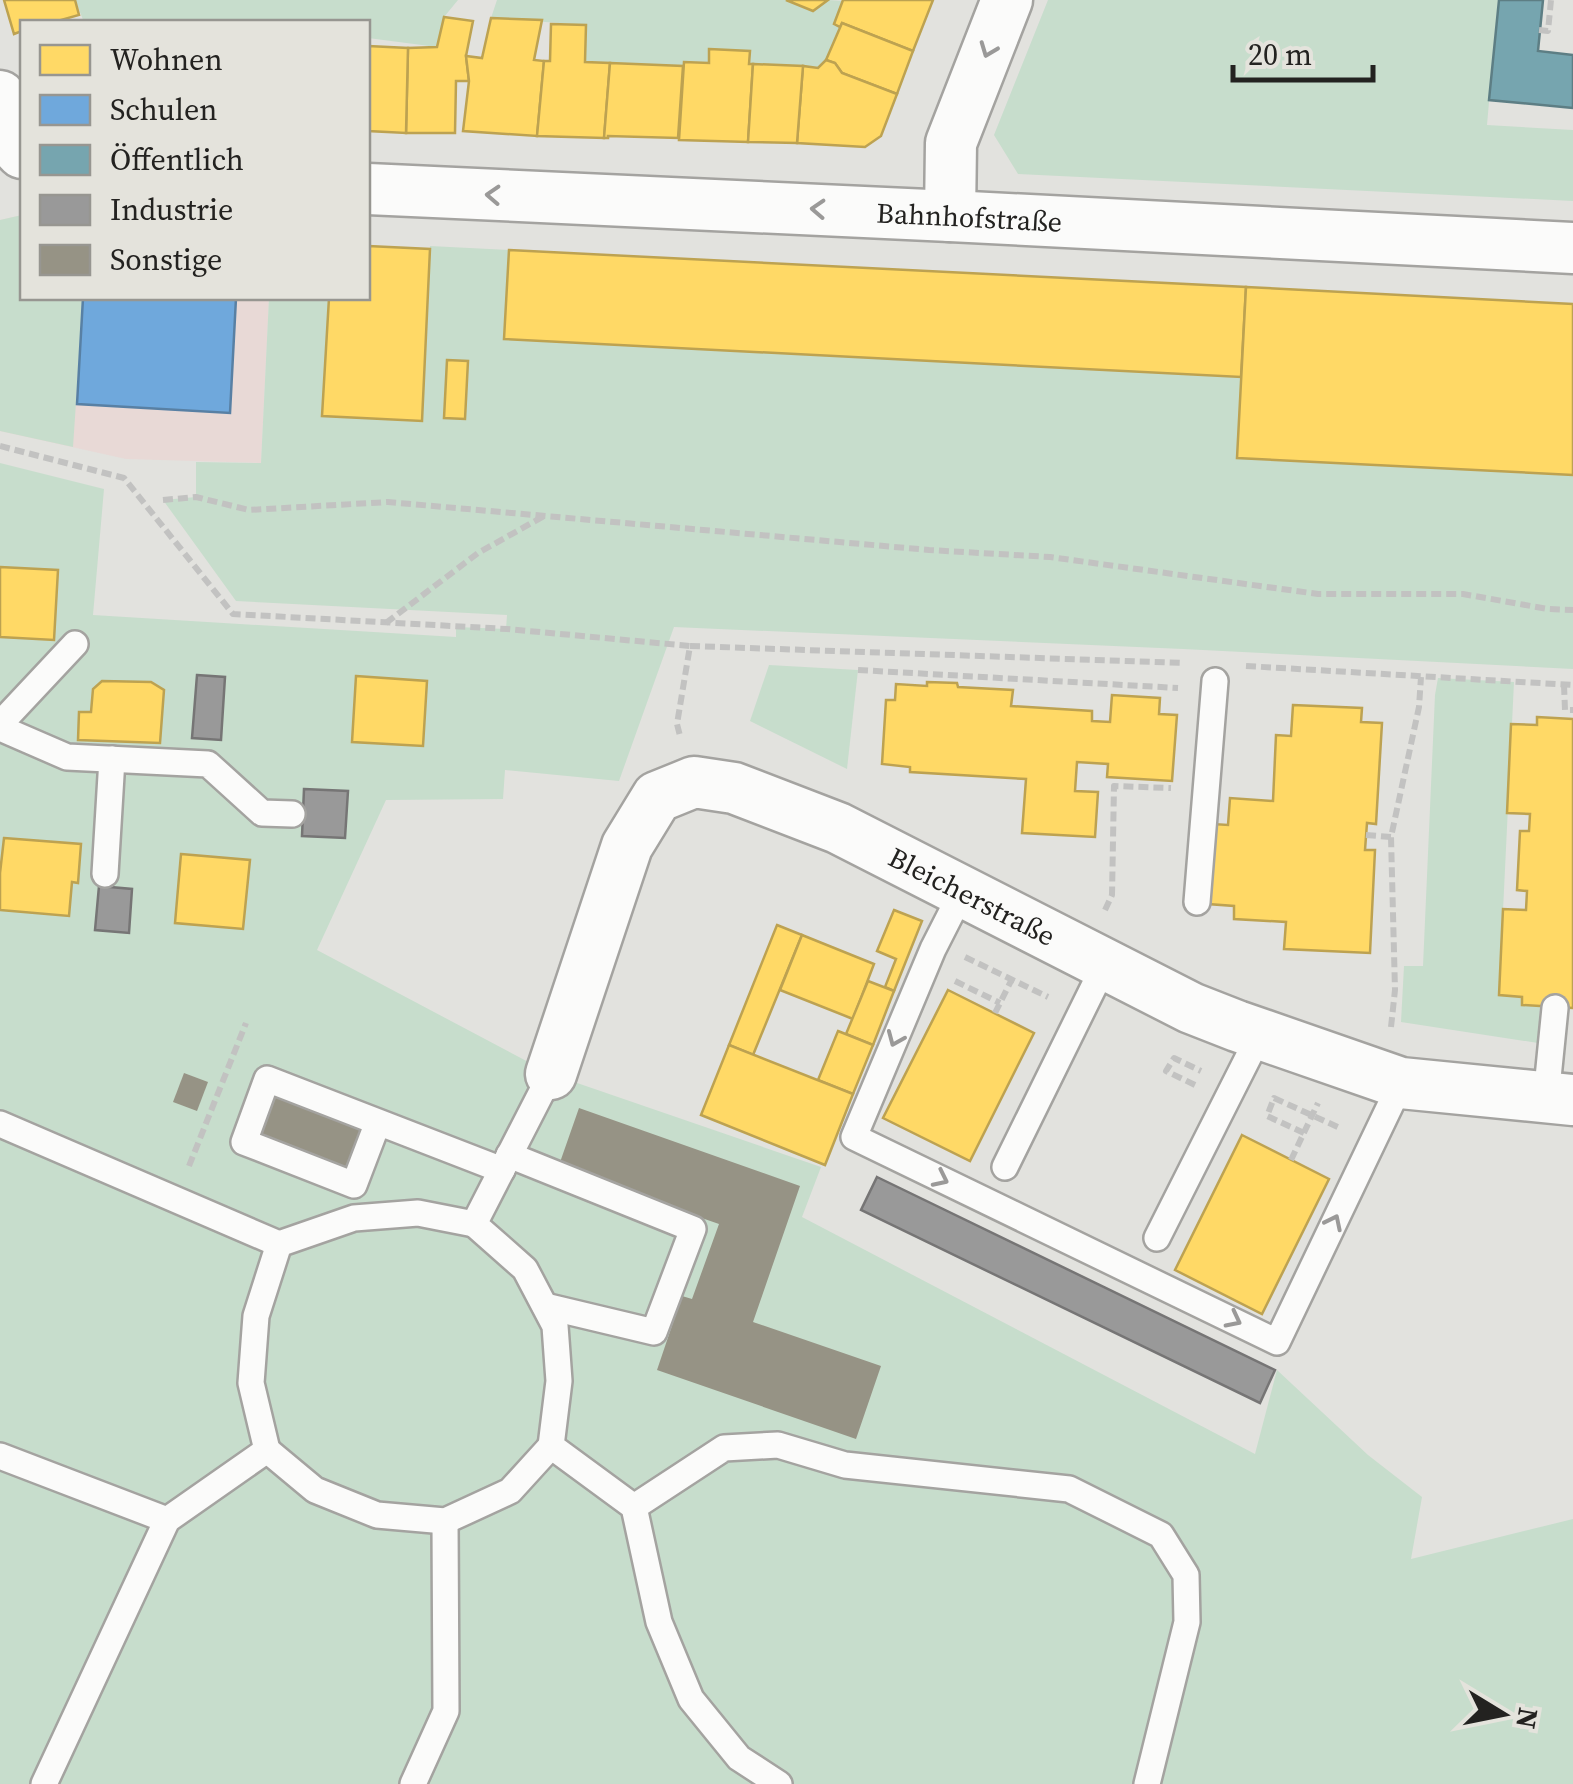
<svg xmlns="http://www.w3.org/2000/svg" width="1573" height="1784" viewBox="0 0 1573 1784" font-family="'Source Serif 4',serif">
  <rect width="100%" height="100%" fill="#e2e2de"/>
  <polygon fill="#e8d9d6" points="22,215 22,298 269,298 261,463 126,459 0,431 0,220"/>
  <g fill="#c7ddcc">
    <polygon points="75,0 458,0 444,17 437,47 368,38 368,22 84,22"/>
    <path d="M497 0H786L813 11 828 0 844 1C840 24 836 51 818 68L749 64 750 52 710 49 709 63 684 62 683 66 585 62 586 25 491 18Z"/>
    <polygon points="1048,0 1498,0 1487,125 1573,130 1573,201 1018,174 994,135"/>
    <polygon points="22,215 22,298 83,298 73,447 0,431 0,220"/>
    <polygon points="430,246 509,250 505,339 1241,377 1237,457 1573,475 1573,669 1183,649 674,627 619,781 505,770 503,799 386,800 317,950 551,1074 821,1167 802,1217 1255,1454 1277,1370 1368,1455 1422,1497 1411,1559 1573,1519 1573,1784 0,1784 0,463 104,489 93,615 456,637 456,627 506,629 507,615 236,601 163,500 196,497 196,462 261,463 269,298 329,298 323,416 421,420"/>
    <polygon points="769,665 858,670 847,769 750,721"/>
    <polygon points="1438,678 1514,682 1499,994 1522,997 1523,1005 1540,1007 1538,1043 1401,1022 1404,966 1423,966 1435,695"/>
  </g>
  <g fill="#ffd966" stroke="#bda251" stroke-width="2.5">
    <polygon points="4,0 75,0 79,15 54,22 22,22 22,31 14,34"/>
    <polygon points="786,0 828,0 813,11"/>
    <polygon points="843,0 933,0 913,51 842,23 840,27 834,24"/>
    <polygon points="444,17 473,21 466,56 469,81 456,81 455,133 406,133 408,48 437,47"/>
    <polygon points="491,18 542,20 534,60 544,61 537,136 463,131 469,81 466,56 482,58"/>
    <polygon points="842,23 913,51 897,94 842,73 835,63 826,60"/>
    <polygon points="551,24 586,25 585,62 610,63 604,138 537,136 544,61 550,61"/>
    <polygon points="368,46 408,48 406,133 368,131"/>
    <polygon points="709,49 750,51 749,64 753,64 748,142 679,140 684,62 709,63"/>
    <polygon points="826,60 835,63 842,73 897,94 881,136 865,147 797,143 803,66 818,68"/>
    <polygon points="610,63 683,66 678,138 608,136 608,138 604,138"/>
    <polygon points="753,64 803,66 797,143 748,142"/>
    <polygon points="368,246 430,249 422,421 322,416 329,298 368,298"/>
    <polygon points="509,250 1246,287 1241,377 504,339"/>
    <polygon points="1246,287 1573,304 1573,475 1237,458"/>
    <polygon points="447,360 468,361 465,419 444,418"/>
    <polygon points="0,567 58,570 54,640 0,637"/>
    <polygon points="356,676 427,681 423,746 352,742"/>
    <polygon points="102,681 151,682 164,690 160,743 78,740 79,712 91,712 93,689"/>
    <polygon points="927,682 957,683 958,687 1013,690 1011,706 1092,711 1092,721 1110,722 1112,695 1160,698 1159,714 1177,715 1172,781 1107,777 1108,764 1077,762 1075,791 1098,792 1095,837 1022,833 1026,779 910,772 910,767 882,764 886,700 895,700 896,684 927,686"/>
    <polygon points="1293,705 1362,708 1361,722 1382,723 1376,824 1367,823 1365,850 1375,850 1370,953 1284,949 1286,922 1234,919 1234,906 1208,904 1213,824 1228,825 1230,798 1273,801 1276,735 1291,736"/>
    <polygon points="1537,717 1573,719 1573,1008 1522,1005 1522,997 1499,995 1503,909 1526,910 1527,891 1517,890 1520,831 1529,831 1530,814 1507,813 1511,724 1537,725"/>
    <polygon points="4,838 81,844 78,883 72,882 69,916 0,910 0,873"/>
    <polygon points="181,854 250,860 243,929 175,923"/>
    <polygon points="894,910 922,921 894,991 885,987 896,959 877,951"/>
    <polygon points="777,925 802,935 753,1055 729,1045"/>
    <polygon points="802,935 874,964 853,1019 780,990"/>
    <polygon points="868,981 894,991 873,1045 846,1034"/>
    <polygon points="948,990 1034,1033 970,1161 883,1118"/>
    <polygon points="838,1031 873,1045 853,1094 818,1080"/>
    <polygon points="729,1045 853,1094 825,1165 701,1115"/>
    <polygon points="1242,1135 1329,1179 1262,1314 1175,1270"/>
  </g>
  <polygon fill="#6fa8dc" stroke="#5880a4" stroke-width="2.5" points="83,298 236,298 230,413 77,404"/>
  <polygon fill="#76a5af" stroke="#5d7e84" stroke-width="2.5" points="1499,0 1543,0 1538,51 1573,55 1573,108 1489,100"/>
  <g fill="#999" stroke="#767575" stroke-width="2.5">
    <polygon points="197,675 225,677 221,740 192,738"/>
    <polygon points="304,789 348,791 345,838 302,836"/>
    <polygon points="99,886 132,889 129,933 95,930"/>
    <polygon points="877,1177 1275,1370 1260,1403 861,1210"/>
  </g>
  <g fill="#969385">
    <polygon points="184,1073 208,1082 197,1111 173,1102"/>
    <polygon points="277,1092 365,1129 347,1174 259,1137"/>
    <polygon points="579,1108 800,1186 753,1322 881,1366 856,1439 657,1370 682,1296 692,1299 719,1224 558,1168"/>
  </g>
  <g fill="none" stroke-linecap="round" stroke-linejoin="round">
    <g stroke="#a4a3a0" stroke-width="30">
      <g id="service">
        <polyline points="0,724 75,644"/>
        <polyline points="0,728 67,757 208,764 262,813 292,814"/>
        <polyline points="105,874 112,759"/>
        <polyline points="963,890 933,949 854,1137 1277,1342 1401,1083"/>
        <polyline points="1197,902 1215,681"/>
        <polyline points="551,1074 474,1224 525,1269 555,1326 559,1381 551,1446 634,1507 659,1622 691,1699 739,1758 779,1784"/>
        <polyline points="1546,1098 1555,1008"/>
        <polyline points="378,1122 354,1185 244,1142 267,1079 502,1170"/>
        <polyline points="0,1124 279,1244"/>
        <polyline points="509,1155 693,1229 654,1332 545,1306"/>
        <polyline points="1005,1167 1105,964"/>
        <polyline points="1157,1238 1260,1034"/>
        <polyline points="267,1450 315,1490 377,1515 445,1521 510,1491 551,1446"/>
        <polyline points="0,1456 167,1520"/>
        <polyline points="634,1507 724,1448 778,1445 845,1465 1069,1489 1161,1535 1186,1575 1187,1622 1147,1784"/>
        <polyline points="44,1784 167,1520 267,1450 251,1383 256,1316 279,1244 354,1218 418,1213 474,1224"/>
        <polyline points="413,1784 446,1711 445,1521"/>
      </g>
    </g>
    <g stroke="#a4a3a0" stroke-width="55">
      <g id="minor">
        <polyline points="0,96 15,146 22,153"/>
        <path id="s1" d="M368 189 950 216 1573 248"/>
        <polyline points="950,216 951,143 1007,0"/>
        <path id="s2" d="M551 1074 627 846 657 797 694 782 734 788 838 828 1191 1008 1237 1026 1401 1083 1573 1100"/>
      </g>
    </g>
    <g stroke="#c2c2c1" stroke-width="6" stroke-dasharray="10 5" stroke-linecap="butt">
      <polyline points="1539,30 1548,31 1551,0"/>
      <polyline points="0,446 124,478 233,614 507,629 690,646 677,724 680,736"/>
      <polyline points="163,500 196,497 249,510 388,502 929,550 1050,557 1318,594 1463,594 1548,609 1573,610"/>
      <polyline points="386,623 478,553 544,516"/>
      <polyline points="690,646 1184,663"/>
      <polyline points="1246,666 1573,685"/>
      <polyline points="858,670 1178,688"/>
      <polyline points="1564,685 1565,710 1573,710"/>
      <polyline points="1366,835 1391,837"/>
      <polyline points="1105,910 1112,895 1114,786 1171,788"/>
      <polyline points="965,957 1048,997"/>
      <polyline points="955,981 1000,1003"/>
      <polyline points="995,1013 1012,979"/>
      <polyline points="1391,1027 1395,990 1391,837 1419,707 1421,677"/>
      <polyline points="1195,1085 1166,1071 1174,1058 1201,1071"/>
      <polyline points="1304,1133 1267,1116 1274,1098 1340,1128"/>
      <polyline points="1291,1160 1318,1103"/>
      <polyline points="189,1166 246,1023"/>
    </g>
    <use href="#service" stroke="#fbfbfa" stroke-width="25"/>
    <use href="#minor" stroke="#fbfbfa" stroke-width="50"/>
  </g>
  <defs><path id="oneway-chevron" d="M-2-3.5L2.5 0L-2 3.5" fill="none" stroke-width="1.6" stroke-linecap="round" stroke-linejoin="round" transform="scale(2.5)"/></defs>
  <g stroke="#9a9998">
    <use href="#oneway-chevron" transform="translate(988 50) rotate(111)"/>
    <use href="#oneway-chevron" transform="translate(493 195) rotate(-177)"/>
    <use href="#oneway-chevron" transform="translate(818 209) rotate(-177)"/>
    <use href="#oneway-chevron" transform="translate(895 1039) rotate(113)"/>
    <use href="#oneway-chevron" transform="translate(941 1179) rotate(26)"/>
    <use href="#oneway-chevron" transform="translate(1334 1222) rotate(-64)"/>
    <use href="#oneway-chevron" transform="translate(1234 1320) rotate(27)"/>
  </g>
  <g text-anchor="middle" stroke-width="10" stroke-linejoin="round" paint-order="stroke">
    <g font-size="28" fill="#232220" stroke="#e4e3dc">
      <text dy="10" stroke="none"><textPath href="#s1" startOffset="602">Bahnhofstraße</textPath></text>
      <text dy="10" stroke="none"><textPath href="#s2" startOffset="640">Bleicherstraße</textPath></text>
    </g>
  </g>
  <rect x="20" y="20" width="350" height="280" fill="#e4e3dc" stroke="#979691" stroke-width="2.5"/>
  <rect x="40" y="45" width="50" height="30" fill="#ffd966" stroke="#979691" stroke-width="2.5"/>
  <text x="110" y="70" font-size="30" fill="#232220">Wohnen</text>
  <rect x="40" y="95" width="50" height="30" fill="#6fa8dc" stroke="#979691" stroke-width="2.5"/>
  <text x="110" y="120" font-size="30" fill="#232220">Schulen</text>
  <rect x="40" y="145" width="50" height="30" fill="#76a5af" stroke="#979691" stroke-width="2.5"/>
  <text x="110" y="170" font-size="30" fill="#232220">Öffentlich</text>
  <rect x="40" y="195" width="50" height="30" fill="#999999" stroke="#979691" stroke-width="2.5"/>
  <text x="110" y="220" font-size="30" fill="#232220">Industrie</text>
  <rect x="40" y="245" width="50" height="30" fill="#969385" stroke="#979691" stroke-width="2.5"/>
  <text x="110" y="270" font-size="30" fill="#232220">Sonstige</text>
  <g transform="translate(1503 1714) rotate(100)" stroke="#e4e3dc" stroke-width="8" paint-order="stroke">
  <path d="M0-8L18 38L0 25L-18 38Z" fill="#232220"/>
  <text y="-15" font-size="28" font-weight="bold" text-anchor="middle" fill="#232220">N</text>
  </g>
  <path d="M1233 65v15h140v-15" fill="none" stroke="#232220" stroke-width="5"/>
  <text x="1248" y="65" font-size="30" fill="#232220" stroke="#e4e3dc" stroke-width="8" paint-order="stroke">20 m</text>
</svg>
